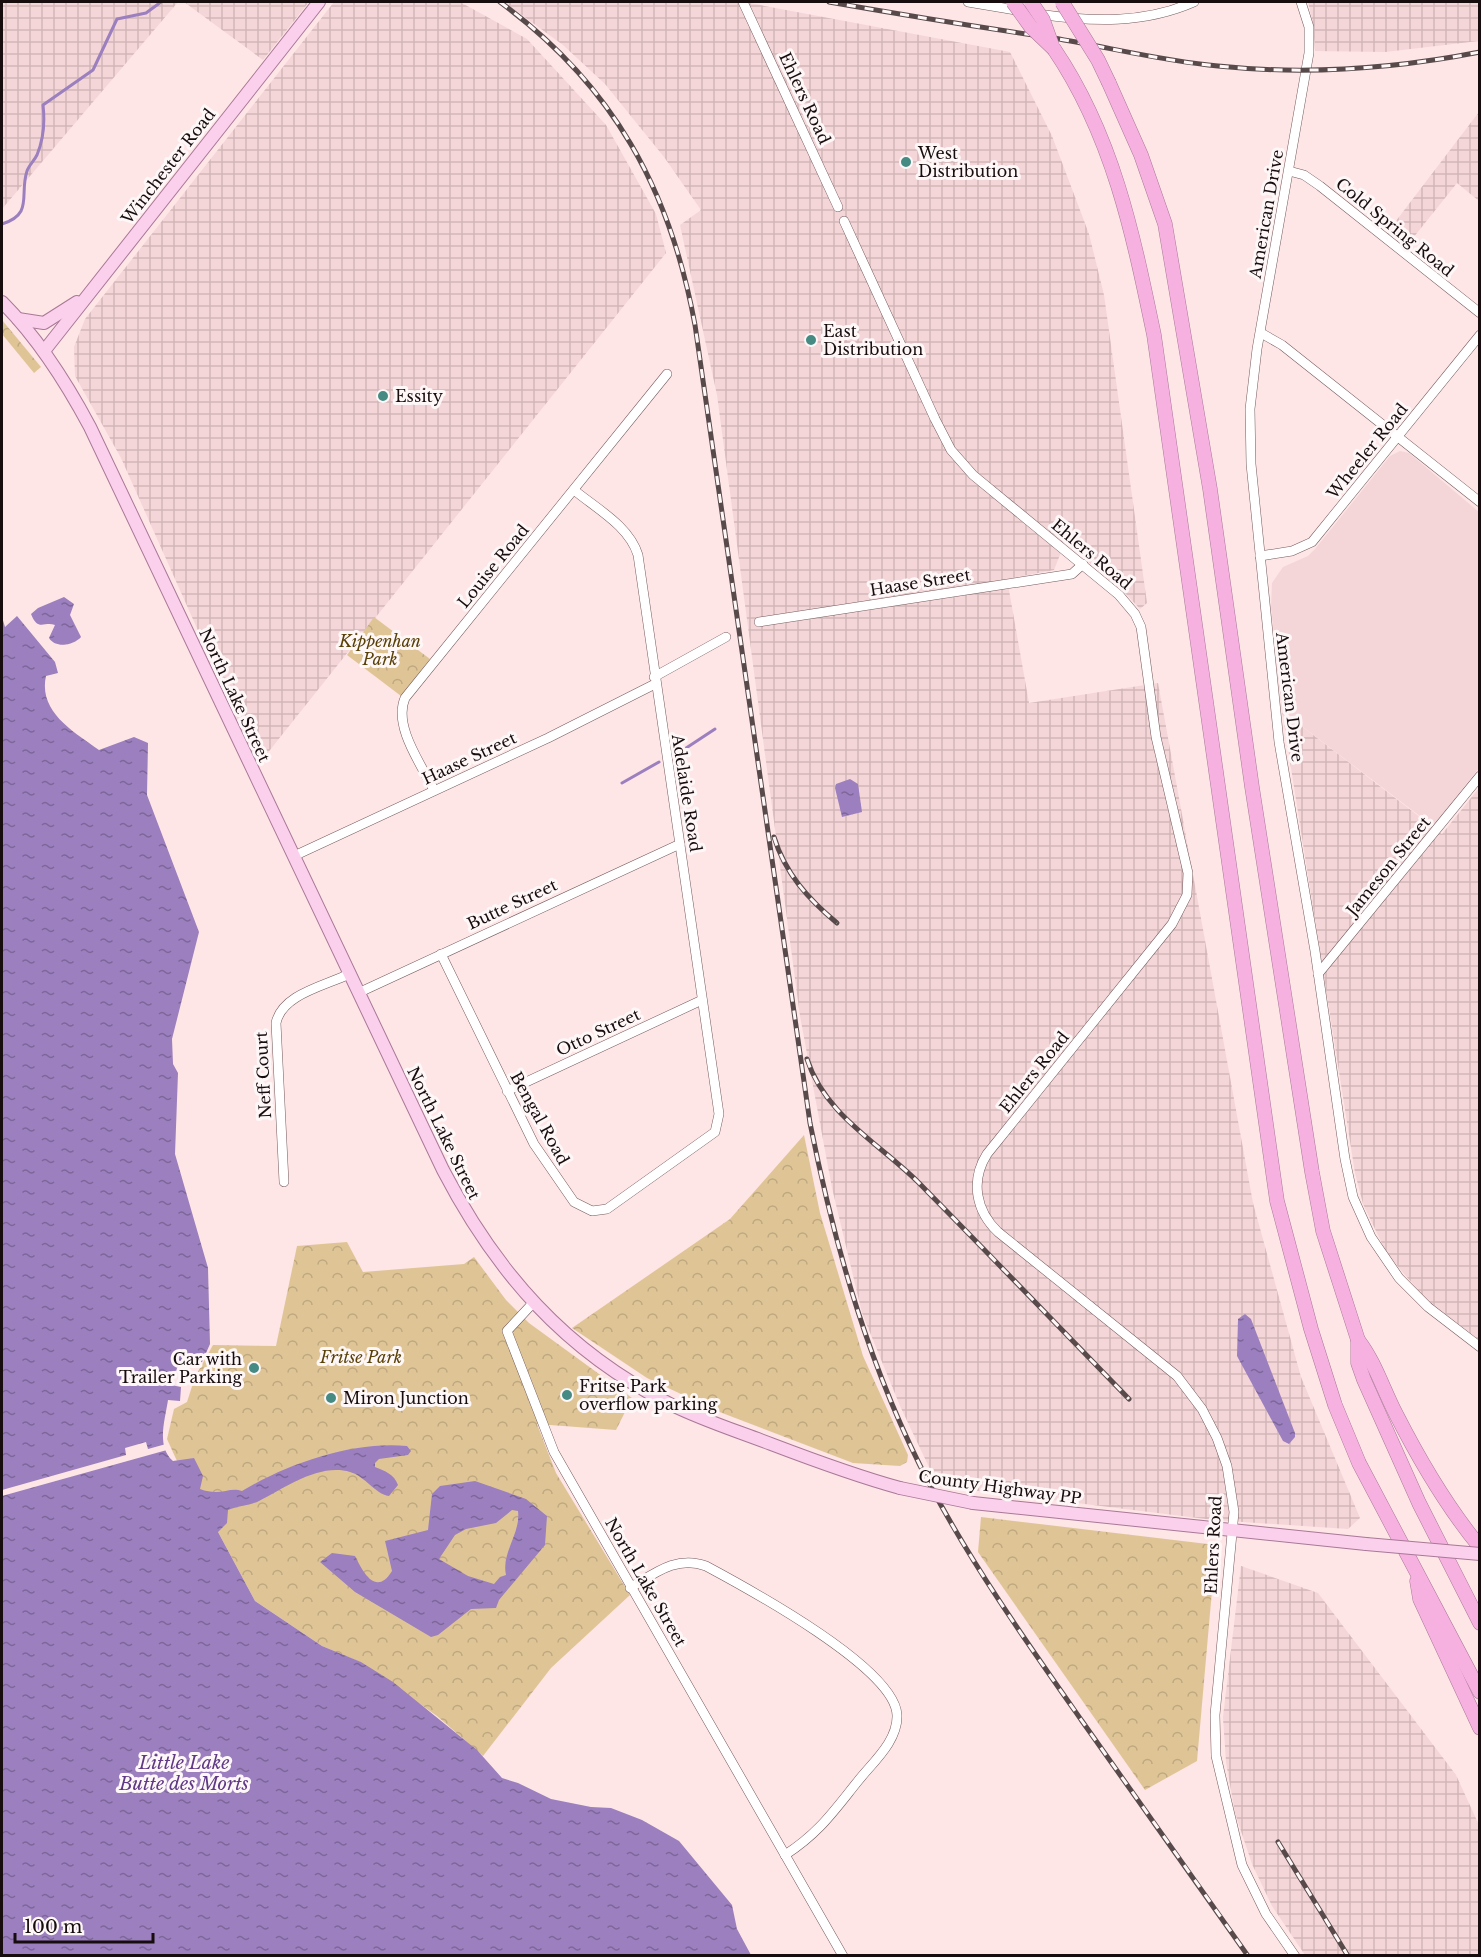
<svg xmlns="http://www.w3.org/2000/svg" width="1481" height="1957" viewBox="0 0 1481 1957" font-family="'Libre Baskerville',serif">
  <defs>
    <pattern id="industrial-grid" width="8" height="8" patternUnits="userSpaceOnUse" patternTransform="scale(1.5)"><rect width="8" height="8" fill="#f5d6d8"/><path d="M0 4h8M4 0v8" fill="none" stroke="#d1b6b8"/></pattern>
    <pattern id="forest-crowns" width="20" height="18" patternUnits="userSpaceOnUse" patternTransform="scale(1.5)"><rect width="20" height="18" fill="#dfc596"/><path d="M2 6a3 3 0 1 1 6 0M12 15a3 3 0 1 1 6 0" fill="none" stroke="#bfa880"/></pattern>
    <pattern id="water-ripples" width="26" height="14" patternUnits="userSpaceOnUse" patternTransform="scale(1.5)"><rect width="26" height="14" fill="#9b7fbe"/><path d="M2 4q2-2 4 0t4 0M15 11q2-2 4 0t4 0" fill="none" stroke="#7d6699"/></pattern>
  </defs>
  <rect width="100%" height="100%" fill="#fee5e6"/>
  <polygon fill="#f5d6d8" points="1400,451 1409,453 1479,512 1479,768 1433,826 1282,711 1271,607 1272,583 1283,567 1308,556 1315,549 1390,456"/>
  <g fill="url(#industrial-grid)">
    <polygon points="2,2 178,2 2,209"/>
    <polygon points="184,2 309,2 263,60"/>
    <polygon points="334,2 460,2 527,39 606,125 656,214 666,253 258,765 121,458 75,376 74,347 85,319"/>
    <polygon points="504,2 744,2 1010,52 1052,136 1089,234 1104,295 1147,603 1140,609 1127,595 1065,542 1054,570 1007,579 1029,703 1158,683 1253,1203 1301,1377 1360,1518 1348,1529 1214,1520 938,1486 900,1406 862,1313 832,1188 800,1016 717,395 680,225 701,210 664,157 605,84 563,45"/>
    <polygon points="1308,2 1479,2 1479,41 1385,52 1315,51 1313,23"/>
    <polygon points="1479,112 1479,201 1457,183 1405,248 1386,234"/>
    <polygon points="1282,711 1442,834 1479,788 1479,1340 1425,1298 1405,1275 1386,1252 1363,1204 1355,1173"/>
    <polygon points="1241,1566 1318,1593 1456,1775 1479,1825 1479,1955 1305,1955 1272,1906 1252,1864 1235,1813 1226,1762 1223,1717"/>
  </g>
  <g fill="url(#forest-crowns)">
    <polygon points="2,320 41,367 34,373 2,334"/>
    <polygon points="374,617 430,659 401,696 347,655"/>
    <polygon points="804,1135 820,1213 863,1356 908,1455 907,1462 900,1466 853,1463 717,1411 647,1378 572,1328 730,1219"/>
    <polygon points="347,1242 363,1272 464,1264 474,1257 506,1300 529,1323 632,1398 616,1430 537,1424 556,1473 630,1595 551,1668 483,1756 437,1716 360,1662 322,1646 255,1601 218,1532 191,1492 167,1439 174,1409 187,1402 195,1377 213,1345 276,1346 297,1246"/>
    <polygon points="981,1517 1216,1545 1197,1761 1145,1790 978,1552"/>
  </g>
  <g fill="url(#water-ripples)" fill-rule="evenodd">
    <path d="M64 597 74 604 70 615 81 637C74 645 56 649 49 638L55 625C44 621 38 632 31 614L38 608Z"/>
    <path d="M17 616 55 662 58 673 46 676C38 712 74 732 99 750L134 737 148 743 147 795 199 932 172 1039 173 1064 178 1073 175 1154 208 1268 210 1344 202 1362 172 1372 171 1385 181 1387 180 1401 168 1400C165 1420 156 1446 173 1461L194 1458 203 1476 200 1489C221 1497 229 1486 242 1491 289 1463 353 1441 407 1446L411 1451 408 1455 379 1459 375 1463V1467C385 1471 394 1474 398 1485L389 1496C375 1494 365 1476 350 1472 319 1463 285 1488 259 1501 249 1506 238 1506 228 1510L227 1523 218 1532 255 1601 322 1646 361 1662 393 1682 477 1750 502 1778 518 1783 551 1799 591 1807 611 1808 642 1820 679 1841 732 1905 737 1929 751 1955H2V617L5 627Z"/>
    <polygon points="850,779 858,784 862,812 842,817 835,788 836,784"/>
    <polygon points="1245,1314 1251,1319 1295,1433 1295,1437 1289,1444 1283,1441 1237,1356 1238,1319"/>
    <path d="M475 1481 526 1499 547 1516 545 1545 499 1600 496 1608 471 1609 438 1635 431 1637 355 1592 320 1562 332 1553 355 1556C363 1572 376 1597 392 1571L385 1541 428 1530 432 1494 440 1486ZM512 1510 518 1511C521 1534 501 1552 506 1575L500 1577 494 1584 468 1576 439 1559 455 1535 466 1529 496 1523Z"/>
  </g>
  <polygon fill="#fee5e6" points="146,1442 148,1449 166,1444 167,1450 2,1496 2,1490 126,1455 125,1448"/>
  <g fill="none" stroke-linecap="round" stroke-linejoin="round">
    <g stroke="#9b7fbe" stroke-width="3">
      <path d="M2 224C34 214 19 195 27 171 29 165 34 161 37 155 44 138 45 122 43 105L93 70 117 19 146 13 161 2"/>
      <polyline points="674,756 715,729"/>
      <polyline points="622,783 659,762"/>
    </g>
    <g stroke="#745a5c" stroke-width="10">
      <g id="minor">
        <polyline points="743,2 838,207"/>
        <polyline points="968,2 1022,11"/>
        <polyline points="1301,2 1309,27 1309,53 1257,349 1250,409 1251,464 1279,742 1315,951 1345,1159 1353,1197 1371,1237 1399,1278 1428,1307 1480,1347"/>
        <path d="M1038 14C1092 22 1144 24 1194 2"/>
        <polyline points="1289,171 1304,175 1320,186 1480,313"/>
        <path d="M844 221 935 419 951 450 973 475 1119 595 1135 614 1141 627 1156 737 1188 873 1187 895 1172 924 987 1154C970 1181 976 1211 998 1232L1177 1376 1202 1409 1217 1438 1227 1466 1234 1512 1215 1715 1216 1756 1242 1865 1266 1914 1295 1956"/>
        <polyline points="1261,333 1282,345 1480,502"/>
        <polyline points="1260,556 1292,551 1312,542 1480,335"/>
        <polyline points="759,622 1072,574 1083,564"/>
        <polyline points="654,677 726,637"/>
        <path d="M434 790C421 764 393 726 405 698L667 374"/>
        <polyline points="294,856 548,738 655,684"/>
        <path d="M441 954 534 1144 574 1202 592 1211 607 1209 715 1132 719 1114 638 555C629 526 597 509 574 490"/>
        <polyline points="1318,974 1480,776"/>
        <polyline points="358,993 680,844"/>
        <polyline points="507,1091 702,1000"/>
        <path d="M284 1182 276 1023C282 994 325 986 349 974"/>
        <polyline points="533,1303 507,1331 554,1452 843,1956"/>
        <path d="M630 1588C655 1573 677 1555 706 1566 747 1588 895 1668 897 1715 898 1741 873 1762 858 1781 833 1812 819 1833 785 1855"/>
      </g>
    </g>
    <g stroke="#a97897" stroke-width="14">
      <g id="major">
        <path d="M2 302C39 339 66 382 90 427L443 1170C496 1272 565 1351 670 1404 702 1420 737 1431 771 1444 813 1460 856 1476 900 1488"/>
        <polyline points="18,319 44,323 77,302"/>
        <polyline points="44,351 319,2"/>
        <polyline points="973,1503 1366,1544"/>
      </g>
    </g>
    <g stroke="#a97897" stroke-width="15">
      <g id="highway">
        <path d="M1054 49C1113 136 1133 234 1154 335L1277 1201 1311 1329 1335 1405 1359 1463 1480 1692"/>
        <polyline points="1109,83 1141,155 1165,224 1210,489 1252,787 1312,1172 1323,1231 1358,1340 1358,1363 1364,1380 1419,1503 1480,1623"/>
        <path d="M1358 1340C1375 1362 1383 1389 1396 1414 1420 1461 1446 1506 1480 1547"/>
        <polyline points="1417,1581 1420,1599 1480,1728"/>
      </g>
    </g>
    <use href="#minor" stroke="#fff" stroke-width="9"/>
    <use href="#major" stroke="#fad0ed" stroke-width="12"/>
    <use href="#highway" stroke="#f7b1e1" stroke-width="14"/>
    <g stroke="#584a4b" stroke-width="5">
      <g id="rail">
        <path d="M500 2C613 85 670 189 695 325L810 1123C835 1248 870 1371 930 1485 974 1568 1028 1644 1082 1721 1137 1799 1193 1877 1248 1956"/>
        <path d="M829 2C904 15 978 27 1053 38 1108 47 1162 61 1218 66 1306 75 1393 69 1480 52"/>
        <path d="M774 837C785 873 808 899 837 923"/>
        <path d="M807 1059C825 1115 879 1143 919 1183 989 1254 1059 1327 1129 1399"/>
        <polyline points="1278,1842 1348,1956"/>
      </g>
    </g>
    <use href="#rail" stroke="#fef7f8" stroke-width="3" stroke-dasharray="9" stroke-linecap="butt"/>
    <g stroke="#a97897" stroke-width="14" stroke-linecap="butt">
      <g id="major-bridge">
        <polyline points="900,1488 973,1503"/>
        <polyline points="1366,1544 1480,1554"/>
      </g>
    </g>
    <g stroke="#a97897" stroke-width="15" stroke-linecap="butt">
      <g id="highway-bridge">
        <polyline points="1013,2 1031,27 1054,49"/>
        <polyline points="1031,2 1043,20 1052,45"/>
        <polyline points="1062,2 1098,60 1109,83"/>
      </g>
    </g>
    <use href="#major-bridge" stroke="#fad0ed" stroke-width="12"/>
    <use href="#highway-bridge" stroke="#f7b1e1" stroke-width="14"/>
  </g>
  <g fill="#458b83" stroke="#fef7f8" stroke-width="2">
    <circle cx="906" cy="162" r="6"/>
    <circle cx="811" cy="340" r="6"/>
    <circle cx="383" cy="396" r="6"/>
    <circle cx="254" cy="1368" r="6"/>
    <circle cx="567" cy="1395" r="6"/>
    <circle cx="331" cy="1398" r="6"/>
  </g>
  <g text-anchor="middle" stroke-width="6" stroke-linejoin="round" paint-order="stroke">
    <g font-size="16" fill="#170d0e" stroke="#fef7f8">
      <text transform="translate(805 98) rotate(65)" y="6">Ehlers Road</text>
      <text transform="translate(168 166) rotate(-52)" y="6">Winchester Road</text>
      <text transform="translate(1266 214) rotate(-80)" y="6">American Drive</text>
      <text transform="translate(1395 227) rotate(39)" y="6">Cold Spring Road</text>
      <text transform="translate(1367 451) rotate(-51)" y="6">Wheeler Road</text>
      <text transform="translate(1092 554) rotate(40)" y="6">Ehlers Road</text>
      <text transform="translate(493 566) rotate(-51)" y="6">Louise Road</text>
      <text transform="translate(920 582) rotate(-9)" y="6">Haase Street</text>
      <text transform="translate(235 695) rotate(65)" y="6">North Lake Street</text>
      <text transform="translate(1290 697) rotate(83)" y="6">American Drive</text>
      <text transform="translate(469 758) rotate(-25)" y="6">Haase Street</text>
      <text transform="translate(687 793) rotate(81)" y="6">Adelaide Road</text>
      <text transform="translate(1388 866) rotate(-51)" y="6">Jameson Street</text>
      <text transform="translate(512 904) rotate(-25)" y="6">Butte Street</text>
      <text transform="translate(598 1032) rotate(-25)" y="6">Otto Street</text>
      <text transform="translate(1034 1072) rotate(-51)" y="6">Ehlers Road</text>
      <text transform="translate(263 1075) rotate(-93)" y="6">Neff Court</text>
      <text transform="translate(540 1118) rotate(61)" y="6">Bengal Road</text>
      <text transform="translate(444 1133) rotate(64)" y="6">North Lake Street</text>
      <text transform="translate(1000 1487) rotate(8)" y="6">County Highway PP</text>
      <text transform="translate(1213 1545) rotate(-87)" y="6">Ehlers Road</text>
      <text transform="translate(646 1582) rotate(60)" y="6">North Lake Street</text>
    </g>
    <g font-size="16" fill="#170d0e" stroke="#fef7f8" text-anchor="start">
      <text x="918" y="159">West<tspan x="918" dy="18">Distribution</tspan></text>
      <text x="823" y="337">East<tspan x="823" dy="18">Distribution</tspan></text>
      <text x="395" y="402">Essity</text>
      <text x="242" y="1365" text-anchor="end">Car with<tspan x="242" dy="18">Trailer Parking</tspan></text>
      <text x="579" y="1392">Fritse Park<tspan x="579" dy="18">overflow parking</tspan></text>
      <text x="343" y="1404">Miron Junction</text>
    </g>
    <g font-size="16" font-style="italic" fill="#594006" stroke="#fef7f8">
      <text x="380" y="647">Kippenhan<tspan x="380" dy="18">Park</tspan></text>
      <text x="361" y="1363">Fritse Park</text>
    </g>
    <g font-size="18" font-style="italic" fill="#5f3886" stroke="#fef7f8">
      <text x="184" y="1769">Little Lake<tspan x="184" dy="21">Butte des Morts</tspan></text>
    </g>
  </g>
  <rect width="1481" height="1957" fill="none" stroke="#170d0e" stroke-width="6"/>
  <path d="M15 1933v9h138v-9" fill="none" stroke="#170d0e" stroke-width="3"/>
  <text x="24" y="1933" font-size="18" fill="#170d0e" stroke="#fef7f8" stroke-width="4.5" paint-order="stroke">100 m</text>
</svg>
